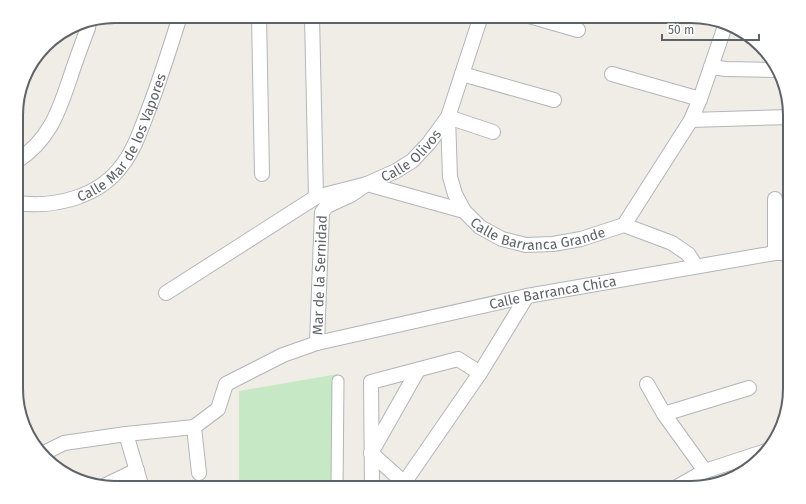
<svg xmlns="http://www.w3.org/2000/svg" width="806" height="504" viewBox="0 0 806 504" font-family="'Fira Sans',sans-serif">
  <rect width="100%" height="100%" fill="#f0ede7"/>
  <polygon fill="#c7e8c4" points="338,374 335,488 239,488 239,391"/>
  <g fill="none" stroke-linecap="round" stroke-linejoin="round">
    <g stroke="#b2b5b9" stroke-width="13">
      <polyline id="pedestrian" points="337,488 338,381"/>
    </g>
    <g stroke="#b2b5b9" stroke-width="16">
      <g id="minor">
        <polyline points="259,16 262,174"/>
        <polyline points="312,16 316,197"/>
        <polyline points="529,16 578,30"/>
        <polyline points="711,67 726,69 778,70"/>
        <polyline points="462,74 554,100"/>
        <polyline points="612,74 700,99"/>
        <polyline points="448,117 450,177 455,194 464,211"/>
        <polyline points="448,117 493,132"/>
        <polyline points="691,120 790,117"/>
        <path d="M17 161C48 141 58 114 69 81 75 63 81 46 88 28L89 21"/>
        <path id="s1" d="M17 203C55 208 100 197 123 164 135 148 141 129 148 111 160 80 170 48 180 16"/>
        <polyline points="624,225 691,120 700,99 725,26"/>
        <polyline points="775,253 775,199"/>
        <path id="s2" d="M166 293 316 197 367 184 464 211 480 227 502 239 526 245 553 244 581 239 624 225 672 243 688 254 696 266"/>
        <path id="s3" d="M317 343 322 212 327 206 351 195 367 184 396 171 412 161 429 143 448 117 481 16"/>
        <polyline points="647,384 664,414 705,471"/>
        <polyline points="664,414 749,388"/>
        <polyline points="194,427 199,473"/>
        <polyline points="126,434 142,488"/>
        <path id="s4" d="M42 454 64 443 126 434 194 427 218 409 226 384 283 355 317 343 527 296 775 253H790"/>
        <polyline points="106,485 137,470"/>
        <polyline points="372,487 371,382 458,359 480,373"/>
        <polyline points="399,488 404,483 480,373 527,296"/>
        <polyline points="410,488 371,453 418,370"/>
        <polyline points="675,488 705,471 766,451"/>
      </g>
    </g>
    <use href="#pedestrian" stroke="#fff" stroke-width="11"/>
    <use href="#minor" stroke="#fff" stroke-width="14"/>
  </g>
  <g text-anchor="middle" stroke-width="3" stroke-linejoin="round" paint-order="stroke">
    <g font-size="14" fill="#5e6367" stroke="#fff">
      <text dy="5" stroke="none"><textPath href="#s1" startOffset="139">Calle Mar de los Vapores</textPath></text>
      <text dy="5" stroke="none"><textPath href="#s3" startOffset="238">Calle Olivos</textPath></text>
      <text dy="5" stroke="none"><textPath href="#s2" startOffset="414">Calle Barranca Grande</textPath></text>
      <text dy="5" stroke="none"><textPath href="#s3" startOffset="68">Mar de la Sernidad</textPath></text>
      <text dy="5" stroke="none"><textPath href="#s4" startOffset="553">Calle Barranca Chica</textPath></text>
    </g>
  </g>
  <path d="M0 0H806V504H0ZM115 23H691A92 92 0 0 1 783 115V389A92 92 0 0 1 691 481H115A92 92 0 0 1 23 389V115A92 92 0 0 1 115 23Z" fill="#fff" fill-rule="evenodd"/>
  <path fill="none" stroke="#5e6367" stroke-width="2" d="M115 23H691A92 92 0 0 1 783 115V389A92 92 0 0 1 691 481H115A92 92 0 0 1 23 389V115A92 92 0 0 1 115 23Z"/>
  <path d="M662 34v6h97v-6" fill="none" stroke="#5e6367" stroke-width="2"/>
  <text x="668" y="34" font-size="12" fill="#5e6367" stroke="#ffffff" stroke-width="3" paint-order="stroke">50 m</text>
</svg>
